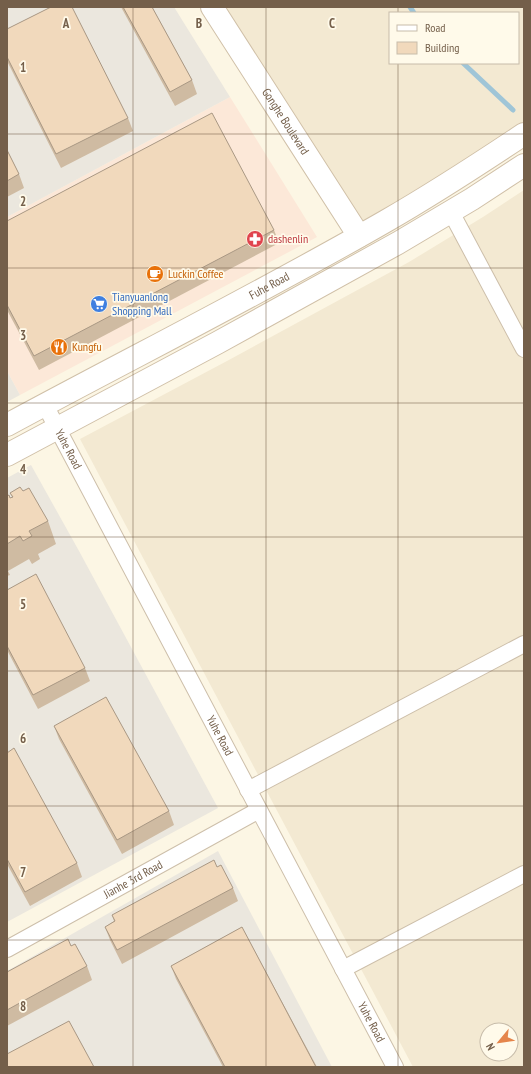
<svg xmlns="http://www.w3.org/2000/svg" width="531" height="1074" viewBox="0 0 531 1074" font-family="'PT Sans Narrow',sans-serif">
  <rect width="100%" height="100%" fill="#fcf6e4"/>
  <g fill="#f3e9d2" fill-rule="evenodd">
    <path d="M212 7H524V134L359 236ZM390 13H518V63H390Z"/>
    <path d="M524 190V1067H413L80 439 227 361 409 262 483 217ZM487 1030H511V1054H487Z"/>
  </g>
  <polygon fill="#fce8d8" points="230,97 317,237 20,395 7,371 7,217"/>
  <g fill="#ebe7de">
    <polygon points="7,7 174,7 230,97 7,217"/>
    <polygon points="7,371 20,395 7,402"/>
    <polygon points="31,465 79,551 218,808 7,922 7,478"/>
    <polygon points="218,851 332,1067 7,1067 7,971"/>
  </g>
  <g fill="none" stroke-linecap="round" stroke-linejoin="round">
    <g stroke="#9fc5d7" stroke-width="5">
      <polyline points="410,7 414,13"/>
      <polyline points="463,63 513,110"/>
    </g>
    <g stroke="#cdbfaa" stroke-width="18">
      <g id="street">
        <polyline points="451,212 524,349"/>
        <path id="s1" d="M45 405 395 1067"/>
        <polyline points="248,790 524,644"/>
        <path id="s2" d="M7 949 259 810"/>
        <polyline points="343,969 524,874"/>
      </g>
    </g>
    <g stroke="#d0c0a8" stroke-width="24">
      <g id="secondary">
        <path id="s3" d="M212 7 359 236"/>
        <path id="s4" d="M7 425C133 357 261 293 386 221 433 194 479 164 524 134"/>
        <polyline points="7,455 217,343 398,243 472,199 524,165"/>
      </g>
    </g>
    <use href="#street" stroke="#fff" stroke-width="16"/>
    <use href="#secondary" stroke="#fff" stroke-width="22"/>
  </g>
  <g fill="#cfbba2">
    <polygon points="121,7 152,7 192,80 197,94 175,106"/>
    <polygon points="7,29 128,118 133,131 61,168 7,61"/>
    <polygon points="7,150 19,174 24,188 7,197"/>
    <polygon points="7,221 274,230 279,243 39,370 7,310"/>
    <polygon points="23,491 48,521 56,544 38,554 40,559 32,564 29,559 8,571 10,575 7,576 7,496 10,498 12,497 10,493"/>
    <polygon points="7,590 85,668 90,681 38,709 7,650"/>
    <polygon points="54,726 169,811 174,825 122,854 59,739"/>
    <polygon points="7,753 77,863 82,877 30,906 7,864"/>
    <polygon points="233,888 238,901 122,964 110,940 105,927 114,921 112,915"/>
    <polygon points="242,927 317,1067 223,1067 176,979 171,966"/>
    <polygon points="71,946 87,966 92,980 7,1026 7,972"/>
  </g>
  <g fill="#f1d9bc" stroke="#a99884">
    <polygon points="51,7 72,7 128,118 56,154 7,57 7,29"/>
    <polygon points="123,7 152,7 192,80 170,92"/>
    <polygon points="212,113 274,230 34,356 7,305 7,221"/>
    <polygon points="7,150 19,174 7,181"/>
    <polygon points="20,487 23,491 29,488 48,521 29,531 32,536 23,541 20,536 7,544 7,496 9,495 10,498 13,497 10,493"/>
    <polygon points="36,574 85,668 33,695 7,646 7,590"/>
    <polygon points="106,697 169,811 117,840 54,726"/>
    <polygon points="14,748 77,863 25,892 7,859 7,753"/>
    <polygon points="214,860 217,867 221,865 233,888 117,950 105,927 115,921 112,915"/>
    <polygon points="242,927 316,1067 225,1067 171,966"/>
    <polygon points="68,939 71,946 75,944 87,966 7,1010 7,972"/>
    <polygon points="69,1021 94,1067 7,1067 7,1054"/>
  </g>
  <path fill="none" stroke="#745f4a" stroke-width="1" stroke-opacity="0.55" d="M133 7V1067M266 7V1067M398 7V13M398 63V1067M7 134H524M7 268H524M7 403H524M7 537H524M7 671H524M7 806H524M7 940H524"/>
  <defs>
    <g id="pharmacy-disc" transform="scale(0.9)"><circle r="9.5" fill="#e0444e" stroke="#fffaea"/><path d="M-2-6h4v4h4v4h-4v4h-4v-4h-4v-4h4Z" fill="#fff"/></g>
    <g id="cafe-disc" transform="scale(0.9)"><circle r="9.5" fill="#e8710a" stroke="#fffaea"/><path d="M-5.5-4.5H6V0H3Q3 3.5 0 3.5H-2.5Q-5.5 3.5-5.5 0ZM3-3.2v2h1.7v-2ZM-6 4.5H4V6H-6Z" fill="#fff"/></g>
    <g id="supermarket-disc" transform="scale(0.9)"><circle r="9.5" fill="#3f7fe0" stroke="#fffaea"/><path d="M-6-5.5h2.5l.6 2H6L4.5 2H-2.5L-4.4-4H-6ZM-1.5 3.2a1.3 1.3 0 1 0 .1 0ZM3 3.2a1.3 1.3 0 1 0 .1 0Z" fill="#fff"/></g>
    <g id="restaurant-disc" transform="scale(0.9)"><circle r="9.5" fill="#e8710a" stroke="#fffaea"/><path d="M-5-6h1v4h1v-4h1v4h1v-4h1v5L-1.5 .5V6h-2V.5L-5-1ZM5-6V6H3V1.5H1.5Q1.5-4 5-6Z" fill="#fff"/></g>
  </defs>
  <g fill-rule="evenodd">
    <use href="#pharmacy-disc" x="255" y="239"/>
    <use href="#cafe-disc" x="155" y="274"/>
    <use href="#supermarket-disc" x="99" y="304"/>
    <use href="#restaurant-disc" x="59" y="347"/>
  </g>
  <g text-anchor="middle" stroke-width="3.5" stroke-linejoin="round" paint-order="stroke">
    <g font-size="12" fill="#745f4a" stroke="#fffaea">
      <text dy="4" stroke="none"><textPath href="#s3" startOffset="136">Gonghe Boulevard</textPath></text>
      <text dy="4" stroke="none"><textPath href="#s4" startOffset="297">Fuhe Road</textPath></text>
      <text dy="4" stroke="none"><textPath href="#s1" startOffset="50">Yuhe Road</textPath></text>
      <text dy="4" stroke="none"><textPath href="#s1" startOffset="374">Yuhe Road</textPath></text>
      <text dy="4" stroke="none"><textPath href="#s2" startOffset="144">Jianhe 3rd Road</textPath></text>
      <text dy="4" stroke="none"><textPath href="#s1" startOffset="698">Yuhe Road</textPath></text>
    </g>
    <g font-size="12" fill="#be3a42" stroke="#fffaea" text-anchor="start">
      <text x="268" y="243">dashenlin</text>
    </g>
    <g font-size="12" fill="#c56008" stroke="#fffaea" text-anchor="start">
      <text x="168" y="278">Luckin Coffee</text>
      <text x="72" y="351">Kungfu</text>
    </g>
    <g font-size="12" fill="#366cbe" stroke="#fffaea" text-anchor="start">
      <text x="112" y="301">Tianyuanlong<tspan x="112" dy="14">Shopping Mall</tspan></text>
    </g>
  </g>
  <g font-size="13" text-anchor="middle" font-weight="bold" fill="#745f4a" stroke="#fffaea" stroke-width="3.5" stroke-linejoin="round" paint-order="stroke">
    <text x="66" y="28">A</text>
    <text x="199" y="28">B</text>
    <text x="332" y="28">C</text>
    <text x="23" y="72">1</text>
    <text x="23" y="206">2</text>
    <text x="23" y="340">3</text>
    <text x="23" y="474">4</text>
    <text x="23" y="609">5</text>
    <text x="23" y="743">6</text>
    <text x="23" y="877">7</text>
    <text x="23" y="1011">8</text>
  </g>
  <rect width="531" height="1074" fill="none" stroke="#745f4a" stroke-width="16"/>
  <rect x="389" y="12" width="130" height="52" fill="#fffaea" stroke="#c7bcaa"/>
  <rect x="397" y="25" width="20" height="6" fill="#ffffff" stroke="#c7bcaa"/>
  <text x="425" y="32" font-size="12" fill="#745f4a">Road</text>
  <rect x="397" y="42" width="20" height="12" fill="#f1d9bc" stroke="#c7bcaa"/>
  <text x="425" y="52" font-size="12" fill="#745f4a">Building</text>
  <g transform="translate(499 1042) rotate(241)"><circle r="19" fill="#fffaea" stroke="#c7bcaa"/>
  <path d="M0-3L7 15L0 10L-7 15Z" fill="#e5854a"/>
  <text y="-6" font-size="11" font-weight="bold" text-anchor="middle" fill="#745f4a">N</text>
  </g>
</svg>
